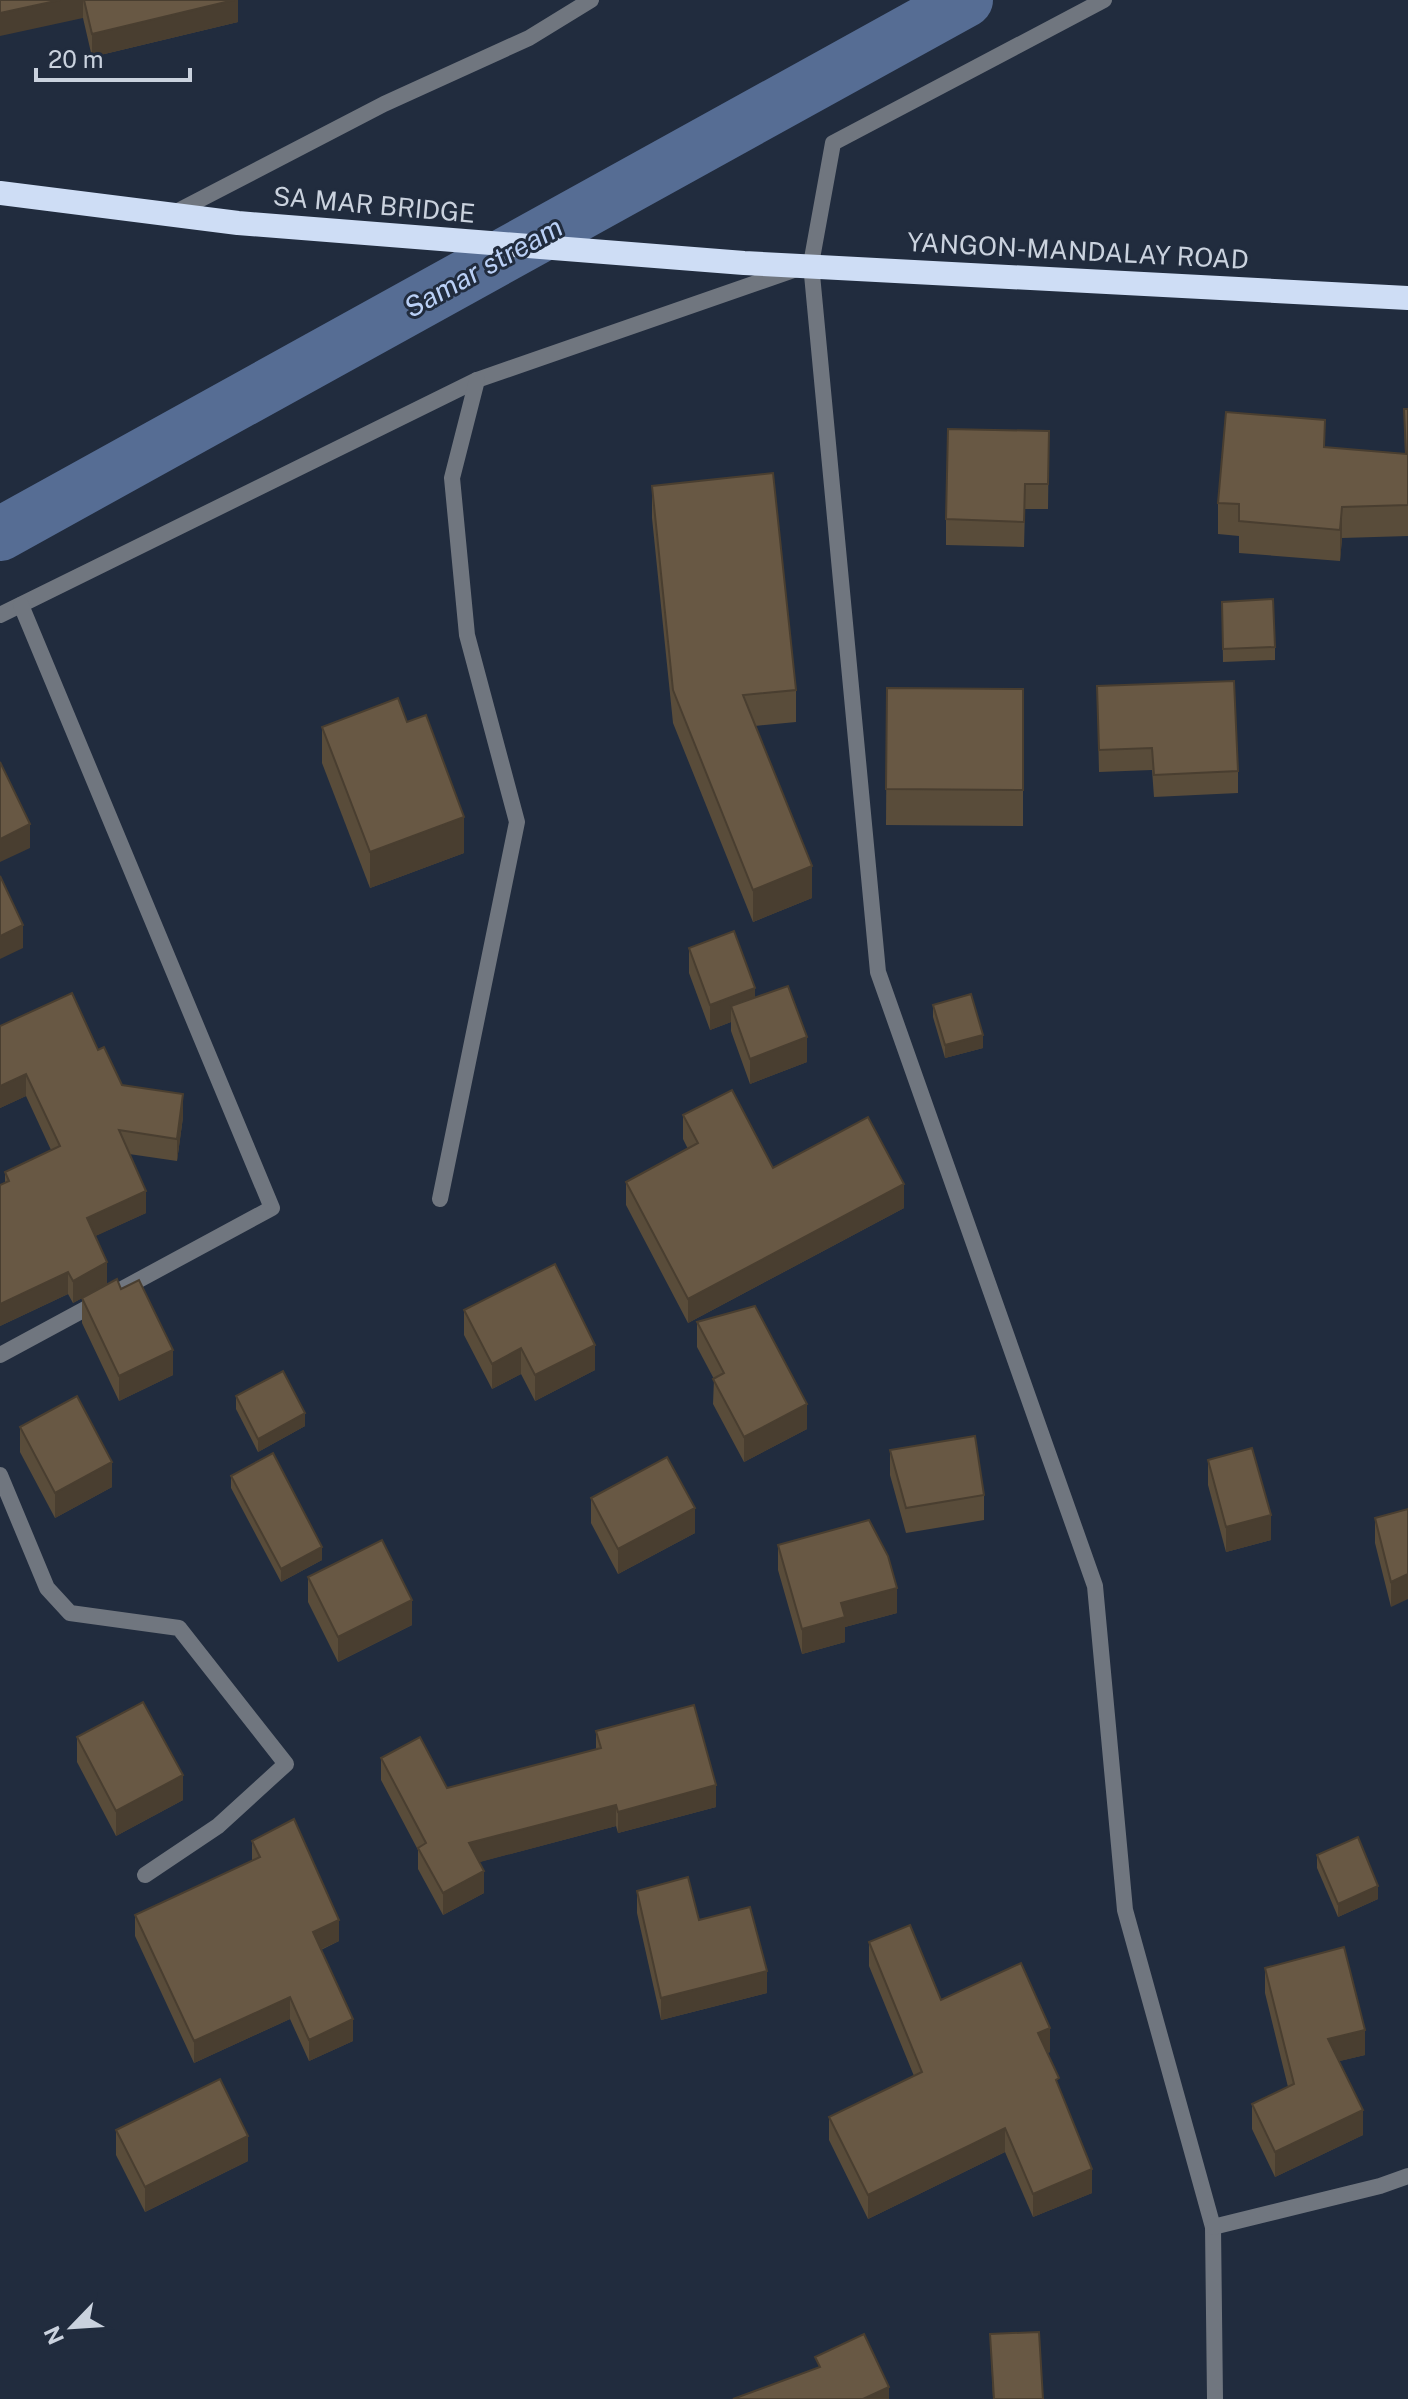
<svg xmlns="http://www.w3.org/2000/svg" width="1408" height="2399" viewBox="0 0 1408 2399" font-family="'Public Sans',sans-serif">
  <rect width="100%" height="100%" fill="#212c3e"/>
  <g fill="none" stroke-linecap="round" stroke-linejoin="round">
    <polyline stroke="#566d94" stroke-width="54" points="0,534 966,0"/>
    <g stroke="#70767f" stroke-width="16">
      <polyline points="174,213 384,104 529,38 591,0"/>
      <polyline points="811,264 878,972 1095,1586 1125,1910 1213,2227 1215,2399"/>
      <polyline points="0,615 477,380 811,264 833,143 1104,0"/>
      <polyline points="440,1199 517,822 467,635 452,478 477,380"/>
      <polyline points="0,1355 272,1208 21,605"/>
      <polyline points="0,1475 47,1588 70,1613 179,1628 286,1764 218,1826 145,1875"/>
      <polyline points="1213,2227 1380,2186 1408,2176"/>
    </g>
    <polyline stroke="#ceddf5" stroke-width="24" points="0,193 238,223 744,263 1408,298"/>
  </g>
  <g fill="#594c3a">
    <polygon points="0,0 238,0 238,22 92,57 83,18"/>
    <polygon points="1404,409 1408,409 1408,536 1342,538 1340,561 1239,553 1239,536 1218,534 1218,503 1325,447 1405,454"/>
    <polygon points="1049,431 1048,509 1025,509 1024,547 946,545 946,519"/>
    <polygon points="652,486 796,690 796,722 755,726 812,898 753,922 673,723 652,518"/>
    <polygon points="1222,602 1275,647 1275,660 1223,662"/>
    <polygon points="1097,686 1238,771 1238,793 1154,797 1152,770 1099,772"/>
    <polygon points="887,688 1023,689 1023,826 886,825"/>
    <polygon points="407,722 464,853 370,888 322,763 322,727"/>
    <polygon points="689,948 755,997 807,1062 750,1084 731,1031 731,1022 710,1030 689,973"/>
    <polygon points="933,1005 983,1048 945,1058 933,1017"/>
    <polygon points="0,1026 98,1050 122,1085 183,1117 177,1161 129,1154 146,1213 95,1236 107,1284 121,1289 173,1375 119,1401 82,1323 82,1298 73,1303 68,1294 0,1326 0,1185 5,1183 5,1172 51,1150 26,1096 0,1108"/>
    <polygon points="683,1115 773,1168 904,1208 688,1323 626,1205 626,1182 688,1149 683,1139"/>
    <polygon points="464,1310 595,1370 535,1401 521,1374 492,1389 464,1335"/>
    <polygon points="697,1322 807,1429 744,1462 713,1404 714,1379 697,1347"/>
    <polygon points="236,1396 305,1426 258,1452 236,1409"/>
    <polygon points="20,1427 112,1487 55,1518 20,1452"/>
    <polygon points="890,1450 984,1495 984,1520 906,1533 890,1475"/>
    <polygon points="1208,1460 1271,1540 1226,1552 1208,1485"/>
    <polygon points="231,1476 322,1560 281,1582 231,1488"/>
    <polygon points="591,1498 695,1533 618,1574 591,1523"/>
    <polygon points="1408,1509 1391,1607 1375,1543 1375,1518"/>
    <polygon points="778,1545 897,1613 845,1627 845,1642 802,1654 778,1570"/>
    <polygon points="308,1577 412,1625 338,1662 308,1602"/>
    <polygon points="596,1731 716,1807 618,1833 616,1826 479,1862 484,1893 443,1915 418,1869 418,1850 381,1780 381,1758 447,1788 596,1749"/>
    <polygon points="77,1737 183,1800 116,1836 77,1762"/>
    <polygon points="252,1841 339,1941 321,1950 353,2041 309,2061 290,2019 194,2063 135,1936 135,1915 252,1861"/>
    <polygon points="1317,1855 1378,1899 1338,1917 1317,1868"/>
    <polygon points="637,1891 699,1920 767,1993 661,2020 637,1913"/>
    <polygon points="869,1942 941,2000 1050,2052 1047,2053 1092,2193 1033,2217 1005,2152 868,2219 829,2140 829,2117 914,2076 869,1966"/>
    <polygon points="1265,1968 1365,2055 1339,2061 1363,2135 1275,2177 1252,2129 1252,2104 1288,2087 1265,1993"/>
    <polygon points="116,2130 248,2161 145,2212 116,2155"/>
    <polygon points="990,2334 1043,2399 993,2399"/>
  </g>
  <g fill="#493e30">
    <polygon points="60,0 83,0 83,18 0,36 0,13"/>
    <polygon points="234,0 238,0 238,22 92,57 92,34"/>
    <polygon points="1342,507 1342,538 1340,561 1340,530"/>
    <polygon points="464,817 464,853 370,888 370,852"/>
    <polygon points="30,824 30,848 0,862 0,839"/>
    <polygon points="812,866 812,898 753,922 753,890"/>
    <polygon points="23,925 23,948 0,959 0,936"/>
    <polygon points="755,988 755,1013 731,1006 731,1022 710,1030 710,1005"/>
    <polygon points="983,1035 983,1048 945,1058 945,1045"/>
    <polygon points="807,1037 807,1062 750,1084 750,1059"/>
    <polygon points="26,1074 26,1096 0,1108 0,1086"/>
    <polygon points="183,1094 183,1117 177,1161 177,1139"/>
    <polygon points="904,1184 904,1208 688,1323 688,1299"/>
    <polygon points="146,1191 146,1213 87,1240 87,1218"/>
    <polygon points="107,1262 107,1285 73,1303 73,1281"/>
    <polygon points="68,1272 68,1294 0,1326 0,1304"/>
    <polygon points="595,1345 595,1370 535,1401 535,1375"/>
    <polygon points="521,1348 521,1374 492,1389 492,1364"/>
    <polygon points="173,1350 173,1375 119,1401 119,1376"/>
    <polygon points="807,1404 807,1429 744,1462 744,1437"/>
    <polygon points="305,1413 305,1426 258,1452 258,1439"/>
    <polygon points="112,1462 112,1487 55,1518 55,1493"/>
    <polygon points="695,1508 695,1533 618,1574 618,1549"/>
    <polygon points="1271,1515 1271,1540 1226,1552 1226,1527"/>
    <polygon points="322,1547 322,1560 281,1582 281,1569"/>
    <polygon points="1408,1574 1408,1599 1391,1607 1391,1582"/>
    <polygon points="897,1588 897,1613 845,1627 845,1642 802,1654 802,1629 841,1603"/>
    <polygon points="412,1600 412,1625 338,1662 338,1637"/>
    <polygon points="183,1775 183,1800 116,1836 116,1811"/>
    <polygon points="716,1785 716,1807 618,1833 618,1812"/>
    <polygon points="616,1805 616,1826 469,1865 469,1843"/>
    <polygon points="484,1871 484,1893 443,1915 443,1893"/>
    <polygon points="1378,1886 1378,1899 1338,1917 1338,1904"/>
    <polygon points="339,1920 339,1941 313,1953 313,1932"/>
    <polygon points="767,1971 767,1993 661,2020 661,1998"/>
    <polygon points="290,1997 290,2019 194,2063 194,2041"/>
    <polygon points="353,2019 353,2041 309,2061 309,2040"/>
    <polygon points="1050,2028 1050,2052 1038,2057 1038,2033"/>
    <polygon points="1365,2030 1365,2055 1328,2064 1328,2039"/>
    <polygon points="1363,2110 1363,2135 1275,2177 1275,2152"/>
    <polygon points="1005,2128 1005,2152 868,2219 868,2195"/>
    <polygon points="248,2136 248,2161 145,2212 145,2187"/>
    <polygon points="1092,2169 1092,2193 1033,2217 1033,2194"/>
    <polygon points="889,2387 889,2399 863,2399"/>
  </g>
  <g fill="#685844" stroke="#493e30" stroke-width="2">
    <polygon points="0,0 60,0 0,13"/>
    <polygon points="84,0 234,0 92,34"/>
    <polygon points="1404,409 1408,409 1408,505 1342,507 1340,530 1239,521 1239,504 1218,503 1226,412 1325,420 1324,447 1406,454"/>
    <polygon points="948,429 1049,431 1048,484 1025,484 1024,522 946,519"/>
    <polygon points="773,473 796,690 743,695 812,866 753,890 673,690 652,486"/>
    <polygon points="1273,599 1275,647 1223,649 1222,602"/>
    <polygon points="1234,681 1238,771 1154,775 1152,748 1099,750 1097,686"/>
    <polygon points="887,688 1023,689 1023,790 886,789"/>
    <polygon points="398,698 407,722 426,715 464,817 370,852 322,727"/>
    <polygon points="0,762 30,824 0,839"/>
    <polygon points="0,876 23,925 0,936"/>
    <polygon points="734,931 755,988 710,1005 689,948"/>
    <polygon points="788,986 807,1037 750,1059 731,1006"/>
    <polygon points="72,993 98,1050 104,1047 122,1085 183,1094 177,1139 119,1130 146,1191 87,1218 107,1262 73,1281 68,1272 0,1304 0,1185 9,1181 5,1172 60,1146 26,1074 0,1086 0,1026"/>
    <polygon points="971,994 983,1035 945,1045 933,1005"/>
    <polygon points="732,1090 773,1168 868,1117 904,1184 688,1299 626,1182 698,1143 683,1115"/>
    <polygon points="555,1264 595,1345 535,1375 521,1348 492,1364 464,1310"/>
    <polygon points="117,1279 121,1289 139,1280 173,1350 119,1376 82,1298"/>
    <polygon points="755,1306 807,1404 744,1437 713,1379 724,1373 697,1322"/>
    <polygon points="283,1371 305,1413 258,1439 236,1396"/>
    <polygon points="77,1396 112,1462 55,1493 20,1427"/>
    <polygon points="975,1436 984,1495 906,1508 890,1450"/>
    <polygon points="1252,1448 1271,1515 1226,1527 1208,1460"/>
    <polygon points="273,1453 322,1547 281,1569 231,1476"/>
    <polygon points="667,1457 695,1508 618,1549 591,1498"/>
    <polygon points="1408,1509 1408,1574 1391,1582 1375,1518"/>
    <polygon points="869,1520 888,1556 897,1588 841,1603 845,1617 802,1629 778,1545"/>
    <polygon points="382,1540 412,1600 338,1637 308,1577"/>
    <polygon points="143,1702 183,1775 116,1811 77,1737"/>
    <polygon points="694,1705 716,1785 618,1812 616,1805 469,1843 484,1871 443,1893 418,1848 426,1843 381,1758 420,1737 447,1788 601,1748 596,1731"/>
    <polygon points="294,1819 339,1920 313,1932 353,2019 309,2040 290,1997 194,2041 135,1915 260,1857 252,1841"/>
    <polygon points="1358,1837 1378,1886 1338,1904 1317,1855"/>
    <polygon points="688,1877 699,1920 750,1907 767,1971 661,1998 637,1891"/>
    <polygon points="910,1925 941,2000 1021,1963 1050,2028 1038,2033 1059,2078 1056,2080 1092,2169 1033,2194 1005,2128 868,2195 829,2117 922,2072 869,1942"/>
    <polygon points="1344,1947 1365,2030 1328,2039 1363,2110 1275,2152 1252,2104 1294,2084 1265,1968"/>
    <polygon points="220,2079 248,2136 145,2187 116,2130"/>
    <polygon points="1039,2332 1043,2399 994,2399 990,2334"/>
    <polygon points="864,2334 889,2387 863,2399 733,2399 820,2367 815,2357"/>
  </g>
  <g text-anchor="middle" stroke-width="6" stroke-linejoin="round" paint-order="stroke">
    <g font-size="26" fill="#cad2de" stroke="#212c3e">
      <text transform="translate(374 205) rotate(5)" y="9">SA MAR BRIDGE</text>
      <text transform="translate(1078 251) rotate(3)" y="9">YANGON-MANDALAY ROAD</text>
    </g>
    <g font-size="28" font-style="italic" fill="#bad0f6" stroke="#212c3e">
      <text transform="translate(483 267) rotate(-29)" y="10">Samar stream</text>
    </g>
  </g>
  <g transform="translate(72 2327) rotate(245)" stroke="#212c3e" stroke-width="6" paint-order="stroke">
  <path d="M0-6L14 30L0 20L-14 30Z" fill="#cad2de"/>
  <text y="-12" font-size="22" font-weight="bold" text-anchor="middle" fill="#cad2de">N</text>
  </g>
  <path d="M36 68v12h154v-12" fill="none" stroke="#cad2de" stroke-width="4"/>
  <text x="48" y="68" font-size="24" fill="#cad2de" stroke="#212c3e" stroke-width="6" paint-order="stroke">20 m</text>
</svg>
